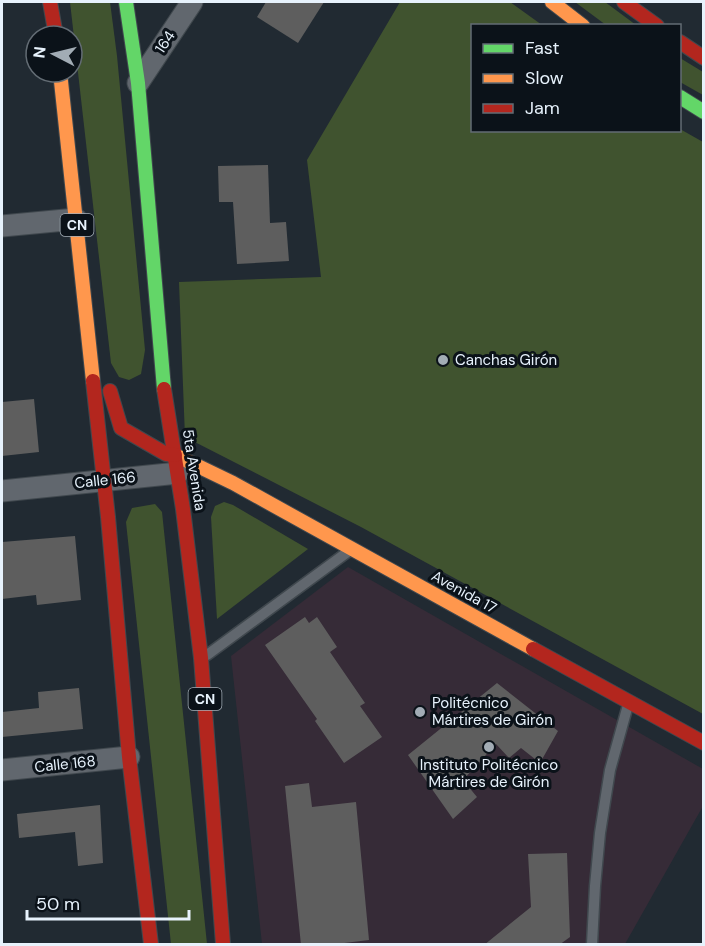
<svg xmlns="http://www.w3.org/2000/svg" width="705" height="946" viewBox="0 0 705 946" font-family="'DM Sans',sans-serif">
  <rect width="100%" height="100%" fill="#212a32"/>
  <polygon fill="#362b37" points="348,567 703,769 703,806 625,944 262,944 231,656"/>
  <g fill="#40532f">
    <polygon points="70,2 110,2 117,56 145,350 141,374 129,380 119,377 111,363"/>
    <polygon points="400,2 510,2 542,25 472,26 472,130 680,130 680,129 703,142 703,714 361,527 185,437 179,282 321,277 307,160"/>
    <polygon points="575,2 605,2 636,25 606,25"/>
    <polygon points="680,58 703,72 703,95 680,82"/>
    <polygon points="224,502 233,505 308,549 217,619 211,517 215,506"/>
    <polygon points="155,504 162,512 207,944 171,944 126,522 132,508"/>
  </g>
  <g fill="#5e5e5e">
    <polygon points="266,2 324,2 298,43 257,17"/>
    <polygon points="268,165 270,223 286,222 289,261 237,264 233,202 219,202 218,166"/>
    <polygon points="34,399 39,452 2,456 2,402"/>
    <polygon points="75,536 81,600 37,605 36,595 2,599 2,542"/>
    <polygon points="305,617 309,623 317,617 337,647 330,652 365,703 360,706 382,737 344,763 315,721 317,719 265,645"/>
    <polygon points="497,683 558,731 540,763 521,748 509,758 496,744 463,780 477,797 453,819 408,755"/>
    <polygon points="79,688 83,729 2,737 2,712 39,708 38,692"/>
    <polygon points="309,783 312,807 356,802 369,940 328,945 301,945 285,786"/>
    <polygon points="100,805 103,863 78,866 75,832 19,838 17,814"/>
    <polygon points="567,853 570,937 559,945 484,945 531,907 528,854"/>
  </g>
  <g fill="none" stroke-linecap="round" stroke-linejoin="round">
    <g stroke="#40484e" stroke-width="13">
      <g id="lane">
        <polyline points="207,655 349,551"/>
        <polyline points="592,944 595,886 600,833 610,770 628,705"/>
      </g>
    </g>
    <g stroke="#40484e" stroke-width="23">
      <g id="street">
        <polyline points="138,83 192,2"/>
        <polyline points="2,226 76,219"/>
        <polyline points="2,491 178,473"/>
        <polyline points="2,770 129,757"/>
      </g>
    </g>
    <g stroke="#40484e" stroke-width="16">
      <g id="fast">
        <polyline points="126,2 138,83 164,389"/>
        <polyline points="680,97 704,112"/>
      </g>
    </g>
    <g stroke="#40484e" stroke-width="16">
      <g id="slow">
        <polyline points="552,2 583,26"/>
        <polyline points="60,72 93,381"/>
        <polyline points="175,455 233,483 533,649"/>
      </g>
    </g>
    <g stroke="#40484e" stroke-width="16">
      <g id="jam">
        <polyline points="50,2 56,36"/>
        <polyline points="624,2 657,26"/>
        <polyline points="680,42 704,58"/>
        <polyline points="93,381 108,517 129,757 151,944"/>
        <polyline points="164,389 183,509 201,658 223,944"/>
        <polyline points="110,391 121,428 166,454 175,455"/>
        <polyline points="533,649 704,743"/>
      </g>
    </g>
    <use href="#lane" stroke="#61676e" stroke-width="10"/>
    <use href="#street" stroke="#61676e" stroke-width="21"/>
    <use href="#fast" stroke="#63d668" stroke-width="14"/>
    <use href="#slow" stroke="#ff974d" stroke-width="14"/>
    <use href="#jam" stroke="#b3261e" stroke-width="14"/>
  </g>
  <g fill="#a2acb5" stroke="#0b1219" stroke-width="2">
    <circle cx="443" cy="360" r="6"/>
    <circle cx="420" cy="712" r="6"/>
    <circle cx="489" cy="747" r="6"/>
  </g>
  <g text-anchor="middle" stroke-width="6" stroke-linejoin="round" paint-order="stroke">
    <g fill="#0b1219" stroke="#a5afb8" stroke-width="1.5">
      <rect x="60.5" y="214" width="33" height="22" rx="4.5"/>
      <rect x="188.5" y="688" width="33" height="22" rx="4.5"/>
    </g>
    <g font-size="14" font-weight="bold" fill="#e7f2fc">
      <text x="77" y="230">CN</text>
      <text x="205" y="704">CN</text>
    </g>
    <g font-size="15" fill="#e7f2fc" stroke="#0b1219">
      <text transform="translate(165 42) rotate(-56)" y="5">164</text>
      <text transform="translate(194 470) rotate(81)" y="5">5ta Avenida</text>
      <text transform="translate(105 480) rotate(-6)" y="5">Calle 166</text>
      <text transform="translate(464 592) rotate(29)" y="5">Avenida 17</text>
      <text transform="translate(65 764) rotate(-6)" y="5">Calle 168</text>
    </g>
    <g font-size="15" fill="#e7f2fc" stroke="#0b1219" text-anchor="start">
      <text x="455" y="365">Canchas Girón</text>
      <text x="432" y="708">Politécnico<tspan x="432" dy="17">Mártires de Girón</tspan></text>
      <text x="489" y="770" text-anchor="middle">Instituto Politécnico<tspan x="489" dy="17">Mártires de Girón</tspan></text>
    </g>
  </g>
  <rect width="705" height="946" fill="none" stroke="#e7f2fc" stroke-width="6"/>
  <rect x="471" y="24" width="210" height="108" fill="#0b1219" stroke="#636c74" stroke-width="1.5"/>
  <rect x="483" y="44" width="30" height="9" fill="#63d668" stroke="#636c74" stroke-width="1.5"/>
  <text x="525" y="54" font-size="18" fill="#e7f2fc">Fast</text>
  <rect x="483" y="74" width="30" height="9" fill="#ff974d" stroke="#636c74" stroke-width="1.5"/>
  <text x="525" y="84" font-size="18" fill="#e7f2fc">Slow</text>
  <rect x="483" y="104" width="30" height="9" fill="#b3261e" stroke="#636c74" stroke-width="1.5"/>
  <text x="525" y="114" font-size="18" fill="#e7f2fc">Jam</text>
  <g transform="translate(54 54) rotate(277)"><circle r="28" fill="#0b1219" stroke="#636c74" stroke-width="1.5"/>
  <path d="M0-4.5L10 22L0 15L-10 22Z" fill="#a2acb5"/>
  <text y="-9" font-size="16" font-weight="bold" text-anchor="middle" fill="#e7f2fc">N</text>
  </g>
  <path d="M27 910v9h162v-9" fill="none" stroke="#e7f2fc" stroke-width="3"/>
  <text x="36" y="910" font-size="18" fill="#e7f2fc" stroke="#0b1219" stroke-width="4.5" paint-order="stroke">50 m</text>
</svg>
